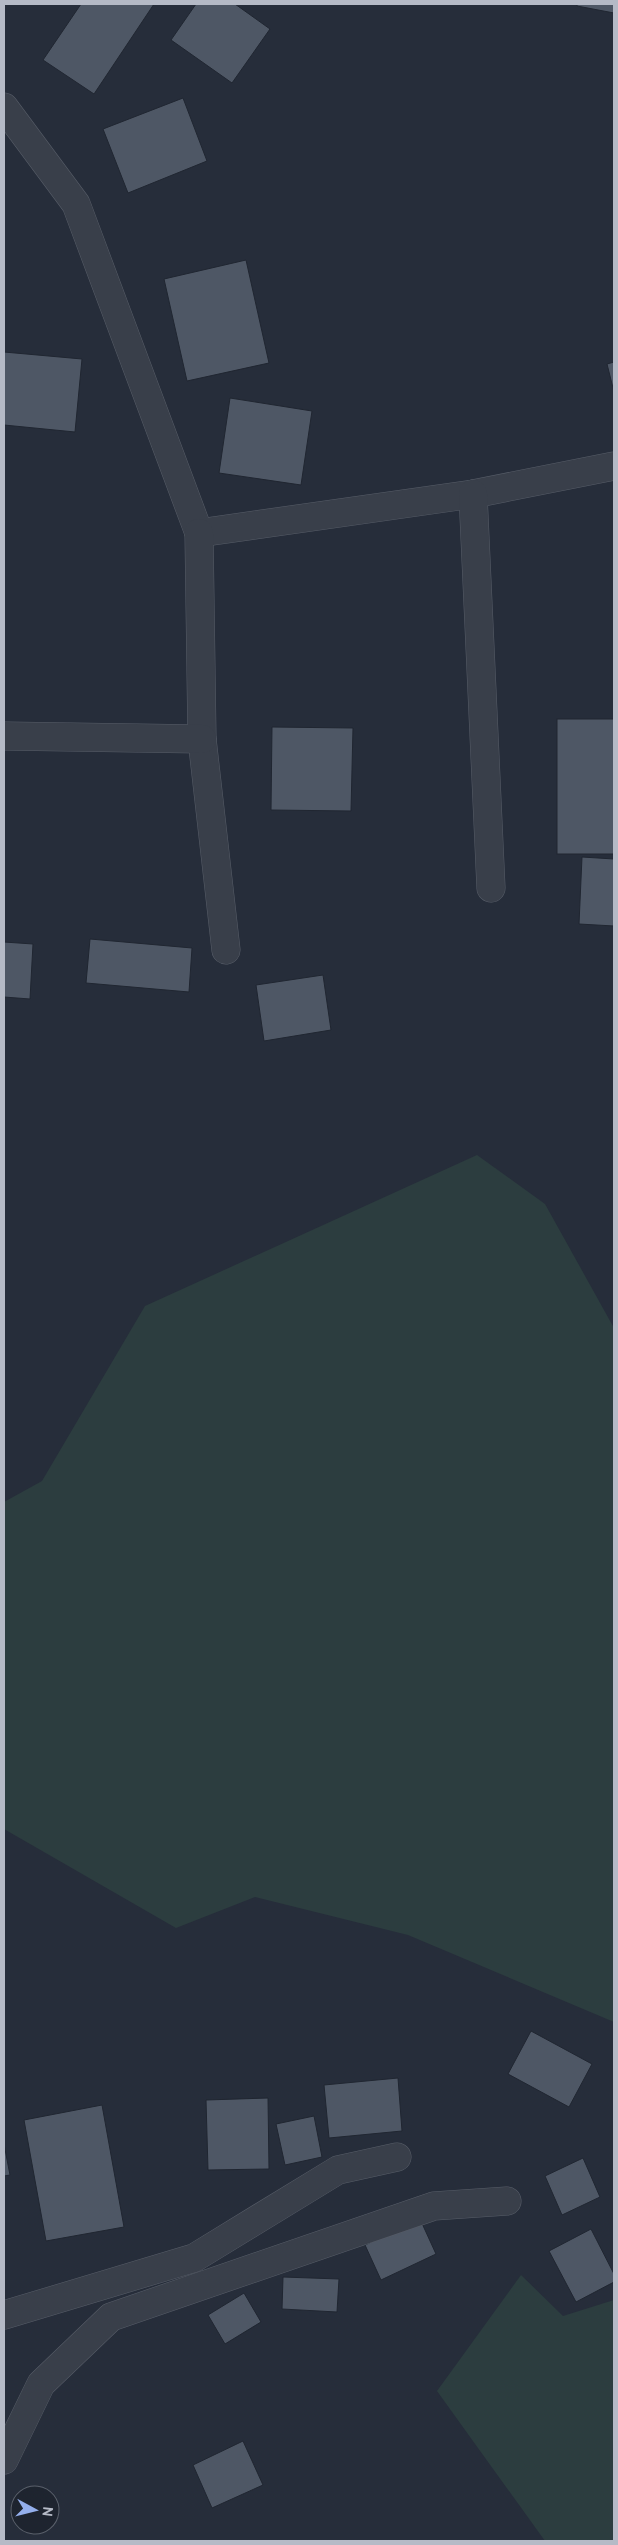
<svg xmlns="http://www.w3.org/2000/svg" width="618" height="2545" viewBox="0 0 618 2545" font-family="Overpass,sans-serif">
  <rect width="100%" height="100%" fill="#262d3a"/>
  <g fill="#2c3d3f">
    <polygon points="477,1155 545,1204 614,1328 614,2022 408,1935 255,1897 176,1928 4,1829 4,1502 42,1481 145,1306"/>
    <polygon points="521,2275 563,2316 614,2300 614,2541 545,2541 437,2391"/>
  </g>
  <g fill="#4e5765" stroke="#202631">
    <polygon points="81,4 154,4 94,94 43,60"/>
    <polygon points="196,4 235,4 270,29 232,83 171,40"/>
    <polygon points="577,4 614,4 614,13 577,6"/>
    <polygon points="183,98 207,161 128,193 103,129"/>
    <polygon points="246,260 269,363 187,381 164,279"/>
    <polygon points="4,352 82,359 75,432 4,425"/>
    <polygon points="614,362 614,392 607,364"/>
    <polygon points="230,398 312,411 301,485 219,473"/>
    <rect x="557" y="719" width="57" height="135"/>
    <polygon points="272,727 353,728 351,811 271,810"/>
    <polygon points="582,857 614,859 614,926 579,924"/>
    <polygon points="90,939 192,948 189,992 86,983"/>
    <polygon points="4,942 33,944 30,999 4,997"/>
    <polygon points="323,975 331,1030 264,1041 256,985"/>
    <polygon points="531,2031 592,2064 569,2107 508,2074"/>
    <polygon points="398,2078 402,2131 329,2138 324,2085"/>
    <polygon points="268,2098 269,2169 208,2170 206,2100"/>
    <polygon points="102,2105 124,2227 46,2241 24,2120"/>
    <polygon points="314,2116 322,2157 285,2165 276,2124"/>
    <polygon points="4,2144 10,2175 4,2176"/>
    <polygon points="583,2158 600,2197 562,2215 545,2176"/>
    <polygon points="420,2219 436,2254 381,2280 365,2245"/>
    <polygon points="591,2229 614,2274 614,2282 576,2302 549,2251"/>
    <polygon points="283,2277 339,2279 337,2312 282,2309"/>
    <polygon points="244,2293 261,2322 225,2344 208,2315"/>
    <polygon points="243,2441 263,2485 212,2508 193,2465"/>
  </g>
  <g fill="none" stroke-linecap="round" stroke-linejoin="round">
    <g stroke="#575d68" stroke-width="29">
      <g id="minor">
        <polyline points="4,107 76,204 199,533 473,494 614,466"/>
        <polyline points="473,494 491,888"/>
        <polyline points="199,533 202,739 226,950"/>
        <polyline points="4,736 202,739"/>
        <polyline points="4,2315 194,2258 338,2170 397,2157"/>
        <polyline points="4,2460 41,2384 111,2317 434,2206 507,2201"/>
      </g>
    </g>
    <use href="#minor" stroke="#393f4a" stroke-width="28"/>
  </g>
  <rect width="618" height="2545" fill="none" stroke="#b5bac6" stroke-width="10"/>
  <g transform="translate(35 2510) rotate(97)"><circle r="24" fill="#1e242f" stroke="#5a606b"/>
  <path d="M0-4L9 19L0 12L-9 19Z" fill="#94afec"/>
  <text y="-8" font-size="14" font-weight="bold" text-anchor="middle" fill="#b5bac6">N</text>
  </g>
</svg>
